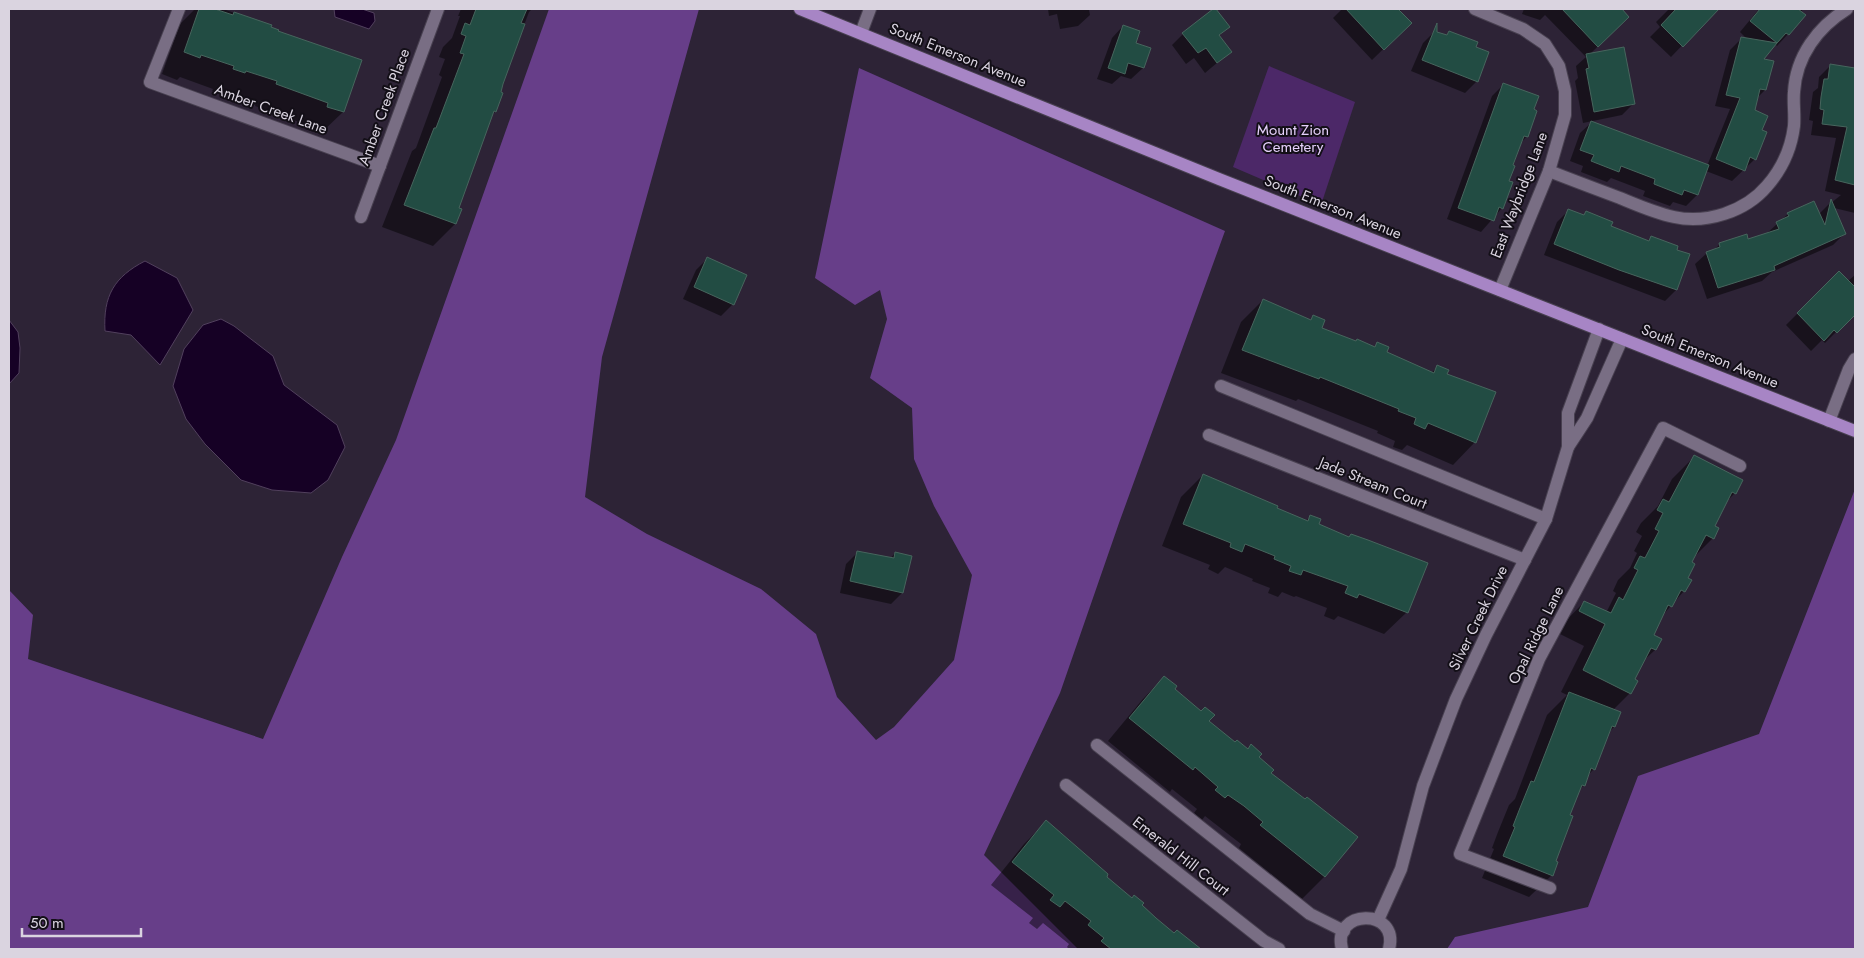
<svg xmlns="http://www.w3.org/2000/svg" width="1864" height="958" viewBox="0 0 1864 958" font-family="Jost,sans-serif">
  <rect width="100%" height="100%" fill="#2d2336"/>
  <polygon fill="#4c2868" points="1269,66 1355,102 1321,205 1233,167"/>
  <g fill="#673e89">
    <polygon points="549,9 699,9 602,357 585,497 647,534 761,589 816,634 837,697 876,740 894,727 954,660 972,575 934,506 914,459 912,408 870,378 887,319 880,290 855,305 815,278 859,68 1225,231 1119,523 1060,693 984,855 1078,949 9,949 9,590 33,615 28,659 263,739 342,557 396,440"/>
    <polygon points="1855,489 1855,949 1447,949 1455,937 1588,907 1638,776 1759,734"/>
  </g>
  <g fill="#160125" stroke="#51405d">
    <polygon points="334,9 362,9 374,13 375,21 369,29 335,17"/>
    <path d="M145 261 177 278 193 310 160 365 131 335 105 331C103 296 114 277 145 261Z"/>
    <polygon points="221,319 234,326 273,356 284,385 337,425 345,447 328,480 311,493 272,490 241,480 205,444 186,419 173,386 184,349 203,325"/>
    <polygon points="9,320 18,332 20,348 19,373 9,384"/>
  </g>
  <g fill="#0007">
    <polygon points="195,9 223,9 270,25 270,28 277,32 360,60 343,112 320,134 305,129 307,125 255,106 256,103 224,93 222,95 212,91 213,89 180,77 177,80 162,74 180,24"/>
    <polygon points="461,9 532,9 529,12 502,84 499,93 502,94 495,112 490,116 457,209 455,224 433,246 382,227 412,151 416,148 442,77 439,75 445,59 439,57 443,47 452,38 460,16 458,16"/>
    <polygon points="1048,9 1092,9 1089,10 1090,15 1078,26 1060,29 1057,14 1049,16"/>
    <polygon points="1342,9 1402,9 1399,12 1410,23 1372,60 1333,18"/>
    <polygon points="1524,9 1620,9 1628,17 1589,55 1633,104 1622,115 1583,123 1575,81 1578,78 1576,66 1586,57 1545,15 1540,20 1522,14"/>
    <polygon points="1669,9 1717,9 1671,57 1650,37 1660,27 1656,22"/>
    <polygon points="1759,9 1803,9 1788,34 1777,46 1775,44 1762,59 1765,90 1756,99 1753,111 1761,131 1755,159 1732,181 1706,171 1697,195 1686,206 1673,202 1670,206 1643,196 1645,191 1611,178 1607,182 1581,172 1583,166 1570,161 1580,133 1592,122 1707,166 1730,109 1715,106 1730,50 1742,38 1748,40 1740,32"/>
    <polygon points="1123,26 1134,43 1149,49 1143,68 1131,79 1121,76 1112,84 1097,79 1112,38"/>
    <polygon points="1228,26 1219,36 1230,52 1205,73 1194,58 1186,64 1172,45 1183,34"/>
    <polygon points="1434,32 1445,36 1449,32 1475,48 1477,81 1465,93 1411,71 1423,43"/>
    <polygon points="1831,65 1855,69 1855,213 1834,208 1845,233 1833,245 1772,272 1762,281 1707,299 1695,264 1707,253 1713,251 1719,245 1747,240 1765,235 1788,214 1819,214 1831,202 1831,203 1841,195 1825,191 1836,138 1811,135 1813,121 1809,120 1813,92 1818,88 1819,77"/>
    <polygon points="1503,85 1532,110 1527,136 1521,143 1508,181 1502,208 1481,232 1447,219 1492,96"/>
    <polygon points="1568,211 1582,216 1586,213 1610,227 1647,241 1651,238 1676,290 1665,301 1544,255 1557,222"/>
    <polygon points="707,259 733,304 721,316 683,299 696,270"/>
    <polygon points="1839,272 1848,281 1855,275 1854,309 1855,313 1825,343 1822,340 1811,351 1786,325"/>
    <polygon points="1263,300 1309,321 1313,317 1321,329 1373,348 1378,343 1385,352 1431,373 1438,367 1445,375 1475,442 1453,465 1407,445 1402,450 1393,447 1395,441 1377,433 1378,431 1298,399 1296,401 1221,373 1241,322"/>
    <polygon points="1694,457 1741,481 1735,493 1725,503 1713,526 1713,538 1692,559 1684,591 1662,616 1652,636 1655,650 1641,663 1633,680 1630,693 1613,710 1614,727 1609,732 1594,769 1588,775 1584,785 1579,790 1568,816 1552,875 1529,897 1482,878 1494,849 1492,848 1498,832 1509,805 1515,799 1547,715 1567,695 1561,692 1584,646 1558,633 1562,625 1584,602 1606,612 1607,611 1616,593 1613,591 1618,580 1630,568 1637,553 1634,551 1642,536 1636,532 1641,523 1658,506 1672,479"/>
    <polygon points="1203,475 1275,509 1306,521 1310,517 1407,612 1384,634 1338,616 1334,620 1324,616 1327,608 1296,596 1294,597 1282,592 1278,597 1268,593 1270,588 1252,581 1253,579 1225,567 1218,574 1208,569 1210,565 1162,546 1181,497"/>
    <polygon points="857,553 890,559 895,553 902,593 891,604 840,593 846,564"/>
    <polygon points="1164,677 1173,689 1208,722 1235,744 1257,758 1269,773 1356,837 1324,877 1302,899 1239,848 1241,844 1205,816 1202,820 1194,813 1197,809 1172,789 1170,792 1108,741 1142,700"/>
    <polygon points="1046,822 1105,877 1174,934 1177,931 1199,949 1069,949 1067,947 1069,944 1043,923 1037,929 1029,923 1033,918 991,885 1024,844"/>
  </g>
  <g fill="#224c43" stroke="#47655d">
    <polygon points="199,9 215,9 233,15 234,12 272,25 271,27 279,30 278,31 362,60 344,112 327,107 328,103 276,84 277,81 246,71 245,73 233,69 234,66 201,55 200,58 184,52"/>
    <polygon points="476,9 527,9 521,23 525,24 503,84 501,92 503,93 496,112 494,111 459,208 462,209 456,224 404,205 434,128 436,128 464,54 460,53 466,36 461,34 465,23 470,25"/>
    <polygon points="1213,9 1216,9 1230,27 1219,35 1232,52 1217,63 1206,48 1198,53 1182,33"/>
    <polygon points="1346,9 1398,9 1412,23 1384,50"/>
    <polygon points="1562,9 1622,9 1629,17 1598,47"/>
    <polygon points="1676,9 1719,9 1683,47 1661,25"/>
    <polygon points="1760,9 1798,9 1806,15 1789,35 1786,33 1777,43 1750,21"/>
    <polygon points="1437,23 1437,32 1447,35 1449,31 1478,42 1476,47 1489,52 1478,82 1422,60"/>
    <polygon points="1123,25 1140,31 1136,43 1151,48 1144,68 1128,63 1125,74 1108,68"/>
    <polygon points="1741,37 1777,43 1764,59 1774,61 1766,90 1760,89 1755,110 1768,116 1762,130 1767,132 1756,160 1750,157 1745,171 1716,159 1740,98 1726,95"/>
    <polygon points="1624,47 1635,104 1594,112 1586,69 1589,68 1586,54"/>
    <polygon points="1830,64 1855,68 1855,185 1835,180 1847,127 1822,124 1824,110 1820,109 1821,97 1824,79 1828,79"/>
    <polygon points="1503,83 1539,96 1534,109 1537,111 1528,137 1524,136 1513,165 1515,166 1509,181 1513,182 1503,209 1499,207 1494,221 1458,208"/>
    <polygon points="1591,121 1709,165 1698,195 1684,190 1682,195 1654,184 1655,179 1621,166 1619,172 1591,161 1594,155 1580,150"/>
    <polygon points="1831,199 1846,234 1774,266 1775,270 1718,288 1706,252 1720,247 1719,243 1747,234 1748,239 1779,229 1776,222 1789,216 1787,213 1814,201 1825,225"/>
    <polygon points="1568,209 1584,215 1586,211 1613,222 1611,226 1649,241 1651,236 1678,246 1677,250 1690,254 1677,290 1619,270 1554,244"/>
    <polygon points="707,257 747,275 734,305 694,287"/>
    <polygon points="1839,271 1855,287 1855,315 1837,333 1834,330 1824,341 1797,313"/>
    <polygon points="1263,299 1311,320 1313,315 1325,320 1322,328 1356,341 1357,339 1375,347 1377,342 1389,347 1387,352 1434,373 1437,365 1449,370 1447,374 1496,392 1476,443 1428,423 1425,429 1414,424 1416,418 1398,411 1399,409 1320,377 1319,379 1242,350"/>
    <polygon points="1694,455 1743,480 1736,494 1732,492 1715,526 1719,528 1714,539 1706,535 1692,562 1695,564 1688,578 1692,580 1685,592 1681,590 1672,607 1668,605 1654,635 1662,639 1656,650 1651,648 1635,679 1638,681 1631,694 1583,670 1605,624 1579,611 1584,601 1611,613 1619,597 1623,600 1638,570 1634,568 1640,556 1645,558 1659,531 1655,529 1663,513 1657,510 1663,499 1669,502"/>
    <polygon points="1203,474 1278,506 1277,508 1308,521 1310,515 1321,519 1319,524 1349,537 1351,534 1368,540 1428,563 1408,613 1359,594 1357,598 1345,593 1348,586 1303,570 1301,575 1289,571 1291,566 1274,559 1275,556 1245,544 1242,552 1230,547 1231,543 1183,524"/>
    <polygon points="857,551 894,558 895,552 912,556 903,593 850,581"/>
    <polygon points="1164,676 1177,686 1175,689 1201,711 1205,707 1215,715 1209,721 1235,742 1237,740 1248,749 1251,744 1262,754 1259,757 1274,770 1271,773 1305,799 1307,797 1358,837 1325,877 1260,825 1263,822 1244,806 1228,795 1225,798 1215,790 1218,787 1195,767 1193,770 1129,718"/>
    <polygon points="1569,692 1621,712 1615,727 1612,726 1595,770 1591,768 1585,786 1582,785 1570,815 1573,816 1556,861 1558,862 1553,876 1503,856 1515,827 1513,826 1520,808 1531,781 1534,782"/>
    <polygon points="1046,820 1108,874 1107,877 1132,898 1134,895 1144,903 1142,905 1156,918 1174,933 1177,930 1201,949 1111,949 1101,941 1104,938 1088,925 1091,921 1065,901 1060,907 1050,900 1054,895 1012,862"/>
  </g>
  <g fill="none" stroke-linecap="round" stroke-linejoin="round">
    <g stroke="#484050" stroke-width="14">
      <g id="minor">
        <polyline points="179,9 150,82 380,166"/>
        <polyline points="1475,9 1523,29 1545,44 1559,66 1565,91 1565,115 1549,171 1500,290"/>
        <polyline points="861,33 870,9"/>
        <path d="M1549 171C1572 180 1596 189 1620 198 1637 205 1655 213 1674 217 1706 224 1745 212 1767 186 1782 169 1791 150 1794 126 1795 114 1793 103 1794 92 1796 56 1818 27 1847 9"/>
        <polyline points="361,217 438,9"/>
        <polyline points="1221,386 1546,519"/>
        <polyline points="1829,421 1849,369 1855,359"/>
        <polyline points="1209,435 1525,560"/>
        <polyline points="1568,447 1587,418 1622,339"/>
        <polyline points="1097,745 1310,914 1344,931"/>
        <polyline points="1066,785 1264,941 1279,949"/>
        <polyline points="1550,888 1460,854 1539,659 1663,428 1740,466"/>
        <polyline points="1378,920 1401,869 1423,786 1456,699 1486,635 1546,519 1568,447 1568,413 1599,329"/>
        <path d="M1342 949C1331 909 1400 907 1389 949"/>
      </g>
    </g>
    <g stroke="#484050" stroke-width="14">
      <polyline id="major" points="800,9 1219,179 1855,431"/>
    </g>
    <use href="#minor" stroke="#796e84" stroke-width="12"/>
    <use href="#major" stroke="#a785c5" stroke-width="12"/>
  </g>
  <g text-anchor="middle" stroke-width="4" stroke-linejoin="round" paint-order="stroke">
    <g font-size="15" fill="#dad4e0" stroke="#130f17">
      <text transform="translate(958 55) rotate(22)" y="5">South Emerson Avenue</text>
      <text transform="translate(384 107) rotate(-70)" y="5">Amber Creek Place</text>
      <text transform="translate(271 109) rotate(20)" y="5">Amber Creek Lane</text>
      <text transform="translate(1519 195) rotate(-69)" y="5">East Waybridge Lane</text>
      <text transform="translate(1333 207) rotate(22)" y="5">South Emerson Avenue</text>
      <text transform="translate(1710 356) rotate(22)" y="5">South Emerson Avenue</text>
      <text transform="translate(1373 483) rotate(22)" y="5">Jade Stream Court</text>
      <text transform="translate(1478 618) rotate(-64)" y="5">Silver Creek Drive</text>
      <text transform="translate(1536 635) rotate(-64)" y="5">Opal Ridge Lane</text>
      <text transform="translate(1181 856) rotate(38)" y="5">Emerald Hill Court</text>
    </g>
    <g font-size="15" fill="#e5d0fb" stroke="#130f17">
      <text x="1293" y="135">Mount Zion<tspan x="1293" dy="17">Cemetery</tspan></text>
    </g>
  </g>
  <rect width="1864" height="958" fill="none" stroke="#dad4e0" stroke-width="20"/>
  <path d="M22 928v8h119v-8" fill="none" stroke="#dad4e0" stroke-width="2.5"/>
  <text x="30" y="928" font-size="15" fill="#dad4e0" stroke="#130f17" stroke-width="4" paint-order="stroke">50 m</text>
</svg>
